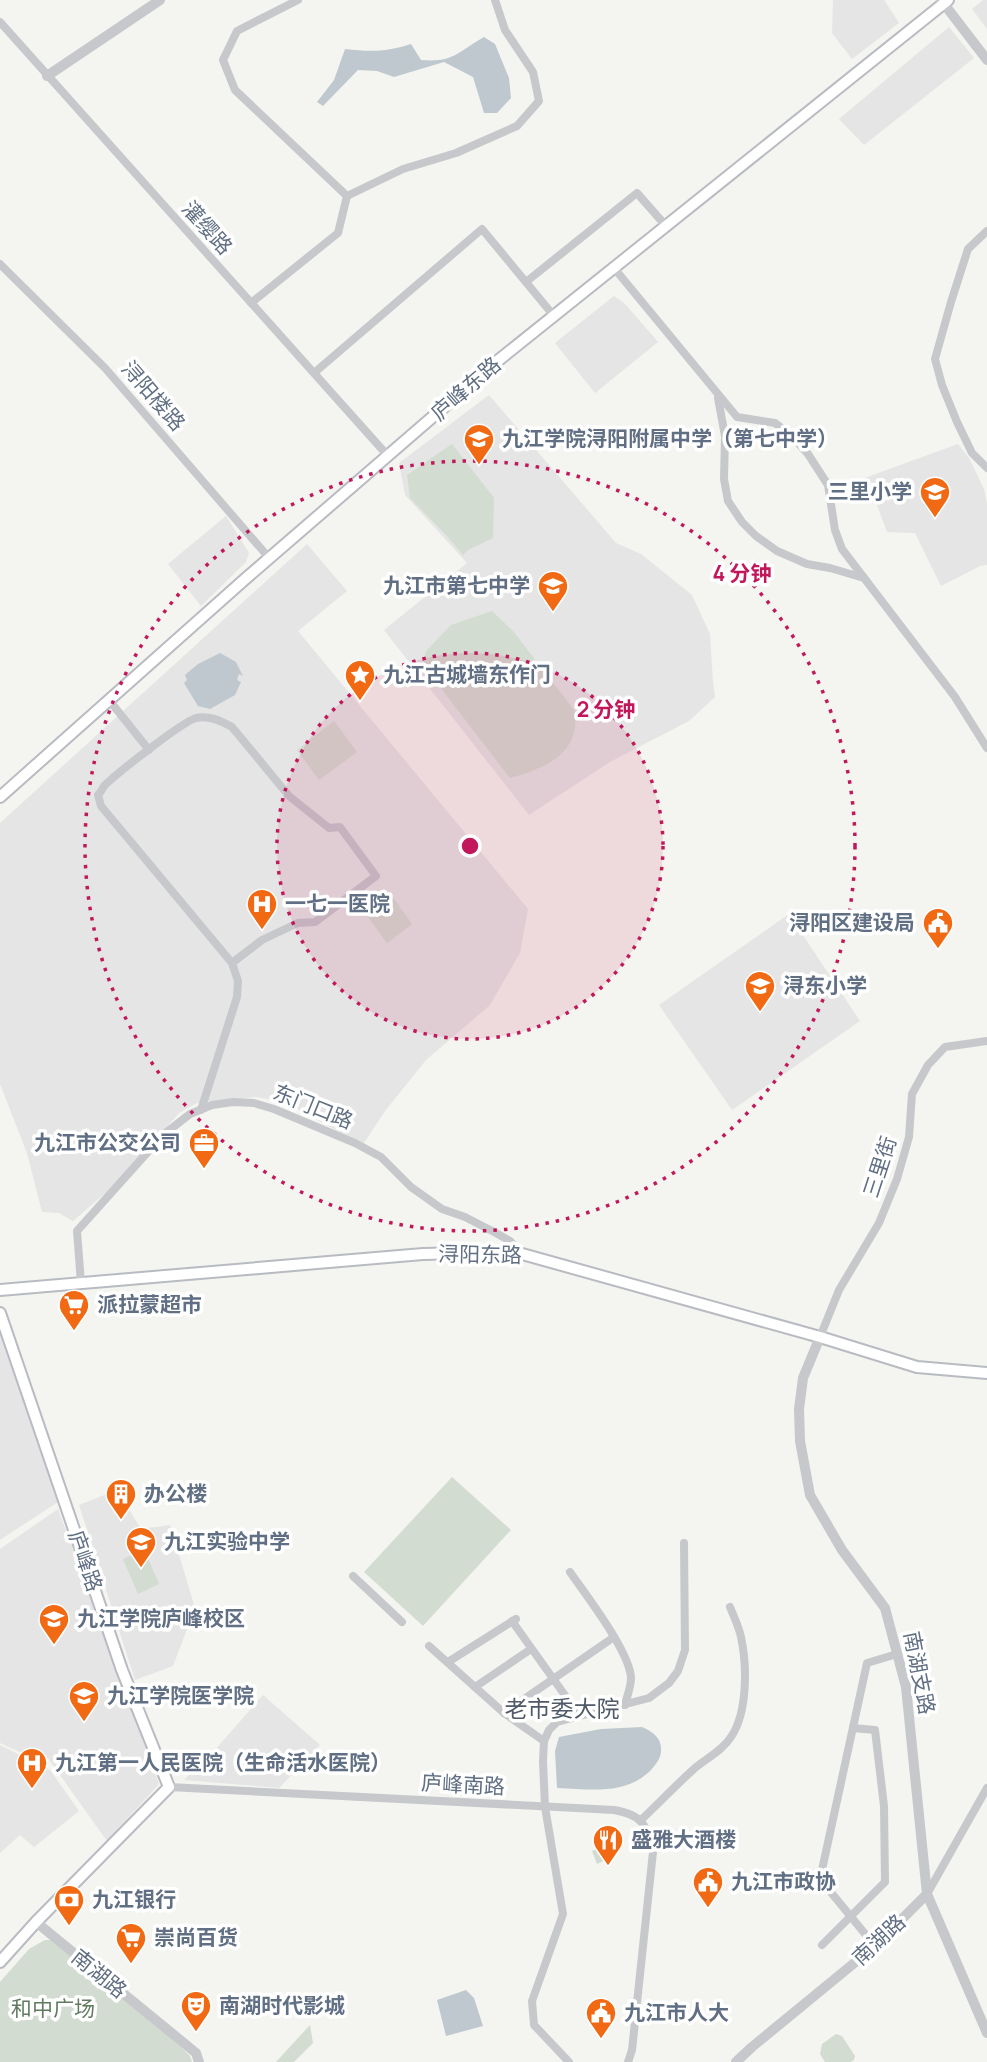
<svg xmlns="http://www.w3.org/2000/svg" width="987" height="2062" viewBox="0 0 987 2062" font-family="Manrope,'Noto Sans SC',sans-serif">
  <rect width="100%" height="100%" fill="#f4f5f0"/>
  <g fill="#e4e5e4">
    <polygon points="833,0 884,0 899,23 852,59 832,33"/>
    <polygon points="983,0 987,0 987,29 972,9"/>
    <polygon points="949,27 974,58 864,145 839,119"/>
    <polygon points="614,296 625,304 658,342 595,393 555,343"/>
    <polygon points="489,395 616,543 641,554 692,595 710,634 713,682 715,697 689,721 610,762 529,815 384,630 467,563 405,495 399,463"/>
    <polygon points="958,444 969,458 984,489 987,504 987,565 980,566 941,586 915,533 887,532 877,505 860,496 851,483"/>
    <polygon points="226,516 249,553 246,562 201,606 168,564"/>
    <polygon points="307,544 347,591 298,631 528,909 520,953 490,1005 426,1060 385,1111 364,1143 334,1129 286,1103 257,1097 197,1103 179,1113 118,1182 73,1221 59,1213 42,1212 27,1153 0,1084 0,823"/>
    <polygon points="789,914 860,1021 732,1110 659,1005"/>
    <polygon points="0,1334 58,1502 0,1540"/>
    <polygon points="117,1490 141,1529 170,1525 195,1608 173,1666 135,1680 79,1505"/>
    <polygon points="58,1509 159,1784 107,1841 48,1758 37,1760 0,1743 0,1549"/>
    <polygon points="263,1695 320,1745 279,1788 184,1780 215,1750"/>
    <polygon points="0,1745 50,1770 79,1811 34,1847 20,1835 0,1853"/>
  </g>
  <g fill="#d3dcd1">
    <polygon points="452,444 494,498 493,538 468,550 463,555 448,537 410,498 407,475"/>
    <path d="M492 611 513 631 574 710C583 753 543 769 510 778L423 665 426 651 451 625Z"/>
    <polygon points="334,721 357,752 319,780 297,750"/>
    <polygon points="389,892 412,924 387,943 363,910"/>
    <polygon points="452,1477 511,1530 423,1626 364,1572"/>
    <polygon points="144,1549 159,1584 138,1594 123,1559"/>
    <polygon points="608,1844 614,1856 597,1864 592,1851"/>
    <polygon points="45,1940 52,1940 182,2048 190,2056 192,2062 0,2062 0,1982 29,1949"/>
    <polygon points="310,2025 313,2043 294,2062 276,2062"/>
    <polygon points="836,2034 842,2036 855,2056 854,2060 851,2062 825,2062 820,2054 822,2044"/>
  </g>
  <g fill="#bfc8cf">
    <path d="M484 37 495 44 509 78 511 98 497 113H484L473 77 444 62 394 77 377 71 358 70 323 106 317 102 334 80 345 49C371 52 386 52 411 44L421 60C453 63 458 52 484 37Z"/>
    <polygon points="220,653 236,662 243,676 239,674 237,680 241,682 235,695 210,709 198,706 184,683 187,680 185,675 198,664"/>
    <path d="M642 1727C653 1732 662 1738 661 1751 661 1758 656 1764 651 1770 625 1796 590 1789 557 1788L555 1751 559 1737 601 1729Z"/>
    <polygon points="466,1990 474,1998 483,2026 446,2036 437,2000"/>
  </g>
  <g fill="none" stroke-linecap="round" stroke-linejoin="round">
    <g stroke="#b8bbc1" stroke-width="14">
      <g id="secondary">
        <polyline points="0,797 244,580 495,363 948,0"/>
        <polyline points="0,1290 423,1254 515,1252 820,1337 917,1367 987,1373"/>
        <polyline points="0,1313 122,1670 169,1787 36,1922 0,1962"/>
      </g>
    </g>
    <g stroke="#c6c8cc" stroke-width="8">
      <polyline points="298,0 237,31 223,60 235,90 347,196"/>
      <polyline points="0,22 388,456"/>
      <polyline points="347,196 403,169 456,153 517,126 539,101 533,72 505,30 495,0"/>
      <polyline points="987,231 968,249 951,302 935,359 942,385 957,422 972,453 987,468"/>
      <polyline points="0,264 105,368 270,559"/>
      <polyline points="614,268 737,417 775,423 793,437 808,454 828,485 835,530 842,549 955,697 987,748"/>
      <polyline points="526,282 637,193 666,226"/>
      <polyline points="251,303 338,233 347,196"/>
      <polyline points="314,373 482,229 554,316"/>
      <polyline points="718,398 725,436 724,479 728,501 742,522 756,536 777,551 807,564 830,568 864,578"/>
      <polyline points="109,700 149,750"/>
      <path d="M201 1110 237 997 238 981 232 963 101 806 98 795C99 794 103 788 104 786 116 774 182 722 196 718 209 715 221 721 232 727L289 796 329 828 340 827 376 876 315 922 298 923 283 930 262 940 232 963"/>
      <polyline points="81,1283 77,1231 163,1135 190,1114 212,1105 233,1102 254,1103 274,1109 355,1143 381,1157 411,1187 442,1209 465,1217 496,1233 510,1241 521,1253"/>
      <polyline points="820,1337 839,1290 879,1223 897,1179 909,1137 912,1094 928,1065 945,1047 987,1041"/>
      <path d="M570 1572C586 1595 630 1652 631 1678 631 1687 627 1696 625 1705"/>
      <polyline points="353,1576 402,1622"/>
      <polyline points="512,1621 579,1715"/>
      <polyline points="429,1646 504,1713 544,1741"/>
      <polyline points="448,1662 516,1619"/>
      <polyline points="475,1687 531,1649"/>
      <polyline points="504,1713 614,1637"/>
      <path d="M169 1787 614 1810C643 1815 646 1824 653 1852L632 2050 628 2062"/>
      <path d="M641 1820C659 1803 676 1785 695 1768 707 1758 723 1750 731 1737 748 1712 747 1665 741 1637 739 1627 734 1617 730 1607"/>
      <polyline points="927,1894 987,1788"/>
      <polyline points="822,1945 885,1882 884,1806 875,1730 853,1728"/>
      <polyline points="875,1946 820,1879 867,1663 897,1654"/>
      <polyline points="569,2062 534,2025 532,2001 563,1914 545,1807 543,1761 544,1741 549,1730 557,1722 649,1698 669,1683 678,1671 685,1650 684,1543"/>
    </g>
    <g stroke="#c6c8cc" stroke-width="10">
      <polyline points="941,0 987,60"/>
      <polyline points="47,76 160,0"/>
      <polyline points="820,1337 803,1378 799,1409 800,1441 810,1495 842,1550 885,1608 906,1687 927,1894 987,2033"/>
      <polyline points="36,1922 196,2053 199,2062"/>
      <polyline points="736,2062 752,2047 875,1946 927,1894"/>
    </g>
    <use href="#secondary" stroke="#fff" stroke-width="10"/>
  </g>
  <circle cx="470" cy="846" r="193" fill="#c2185b" fill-opacity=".12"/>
  <g fill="none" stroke="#c2185b" stroke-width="3.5" stroke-dasharray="3.5 7">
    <circle cx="470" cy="846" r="193"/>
    <circle cx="470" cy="846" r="385"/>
  </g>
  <defs>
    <g id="school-pin" transform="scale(1.575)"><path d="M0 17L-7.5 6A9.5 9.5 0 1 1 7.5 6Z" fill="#f16913" stroke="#fff"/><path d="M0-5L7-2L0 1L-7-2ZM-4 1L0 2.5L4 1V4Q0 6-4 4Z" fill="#fff"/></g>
    <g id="sight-pin" transform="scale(1.575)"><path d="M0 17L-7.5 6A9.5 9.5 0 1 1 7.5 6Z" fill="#f16913" stroke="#fff"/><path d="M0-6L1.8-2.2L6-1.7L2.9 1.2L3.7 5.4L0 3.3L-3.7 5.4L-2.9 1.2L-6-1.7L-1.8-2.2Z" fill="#fff"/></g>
    <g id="hospital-pin" transform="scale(1.575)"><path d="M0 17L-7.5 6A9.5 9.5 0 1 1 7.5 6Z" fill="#f16913" stroke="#fff"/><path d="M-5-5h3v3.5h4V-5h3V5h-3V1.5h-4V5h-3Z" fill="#fff"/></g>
    <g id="civic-pin" transform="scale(1.575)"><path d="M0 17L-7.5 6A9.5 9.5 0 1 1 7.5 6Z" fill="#f16913" stroke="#fff"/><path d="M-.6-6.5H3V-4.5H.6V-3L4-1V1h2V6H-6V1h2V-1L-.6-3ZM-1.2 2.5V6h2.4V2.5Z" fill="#fff"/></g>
    <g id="office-pin" transform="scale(1.575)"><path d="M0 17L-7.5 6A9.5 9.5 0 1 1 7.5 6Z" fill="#f16913" stroke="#fff"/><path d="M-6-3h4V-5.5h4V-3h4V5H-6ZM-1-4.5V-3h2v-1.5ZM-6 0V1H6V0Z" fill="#fff"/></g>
    <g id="supermarket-pin" transform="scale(1.575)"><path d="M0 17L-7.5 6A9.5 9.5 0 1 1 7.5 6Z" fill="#f16913" stroke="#fff"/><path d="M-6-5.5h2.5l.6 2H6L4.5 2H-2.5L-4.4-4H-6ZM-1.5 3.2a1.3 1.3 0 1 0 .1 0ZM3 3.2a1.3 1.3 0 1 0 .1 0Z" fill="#fff"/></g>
    <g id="building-pin" transform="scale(1.575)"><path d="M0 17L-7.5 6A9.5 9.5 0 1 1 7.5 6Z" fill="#f16913" stroke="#fff"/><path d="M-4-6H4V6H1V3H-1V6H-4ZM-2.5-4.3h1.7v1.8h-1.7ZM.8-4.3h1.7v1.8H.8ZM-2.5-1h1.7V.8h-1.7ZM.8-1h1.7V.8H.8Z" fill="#fff"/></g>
    <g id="university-pin" transform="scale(1.575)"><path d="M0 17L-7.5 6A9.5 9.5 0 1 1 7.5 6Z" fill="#f16913" stroke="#fff"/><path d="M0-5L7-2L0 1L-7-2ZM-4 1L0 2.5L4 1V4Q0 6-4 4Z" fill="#fff"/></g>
    <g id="restaurant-pin" transform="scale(1.575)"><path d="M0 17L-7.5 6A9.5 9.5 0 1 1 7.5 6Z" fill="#f16913" stroke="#fff"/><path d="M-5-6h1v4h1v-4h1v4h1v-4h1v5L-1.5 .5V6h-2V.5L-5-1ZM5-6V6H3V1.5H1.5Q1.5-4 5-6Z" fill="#fff"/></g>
    <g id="bank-pin" transform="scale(1.575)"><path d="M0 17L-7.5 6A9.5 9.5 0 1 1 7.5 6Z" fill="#f16913" stroke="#fff"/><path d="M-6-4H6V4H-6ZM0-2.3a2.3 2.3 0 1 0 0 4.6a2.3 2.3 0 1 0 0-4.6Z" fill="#fff"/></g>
    <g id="theatre-pin" transform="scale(1.575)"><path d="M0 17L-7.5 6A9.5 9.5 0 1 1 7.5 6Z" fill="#f16913" stroke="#fff"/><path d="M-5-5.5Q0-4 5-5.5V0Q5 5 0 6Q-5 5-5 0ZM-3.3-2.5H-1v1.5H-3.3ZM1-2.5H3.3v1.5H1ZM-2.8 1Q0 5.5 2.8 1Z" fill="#fff"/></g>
  </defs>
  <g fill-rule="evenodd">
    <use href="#school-pin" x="479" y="439"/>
    <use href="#school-pin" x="935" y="492"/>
    <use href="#school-pin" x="553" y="586"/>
    <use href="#sight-pin" x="360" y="675"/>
    <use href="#hospital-pin" x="262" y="904"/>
    <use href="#civic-pin" x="938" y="923"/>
    <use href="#school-pin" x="760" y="986"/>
    <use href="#office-pin" x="204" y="1143"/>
    <use href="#supermarket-pin" x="74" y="1305"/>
    <use href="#building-pin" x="121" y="1494"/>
    <use href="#school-pin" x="141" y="1542"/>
    <use href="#university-pin" x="54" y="1619"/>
    <use href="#university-pin" x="84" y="1696"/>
    <use href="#hospital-pin" x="32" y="1763"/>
    <use href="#restaurant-pin" x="608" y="1840"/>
    <use href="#civic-pin" x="708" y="1882"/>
    <use href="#bank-pin" x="69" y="1900"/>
    <use href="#supermarket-pin" x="131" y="1938"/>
    <use href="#theatre-pin" x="196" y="2006"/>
    <use href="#civic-pin" x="601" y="2013"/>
  </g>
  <g text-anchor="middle" stroke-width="7" stroke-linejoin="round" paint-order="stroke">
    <g font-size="21" fill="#616f84" stroke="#fff">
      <text transform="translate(207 228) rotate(48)" y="7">灌缨路</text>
      <text transform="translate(466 389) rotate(-41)" y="7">庐峰东路</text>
      <text transform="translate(153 396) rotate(49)" y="7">浔阳楼路</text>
      <text transform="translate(313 1107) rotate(22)" y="7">东门口路</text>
      <text transform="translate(880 1167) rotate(-72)" y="7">三里街</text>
      <text transform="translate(480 1255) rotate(1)" y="7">浔阳东路</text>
      <text transform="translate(85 1561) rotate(71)" y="7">庐峰路</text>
      <text transform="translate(919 1673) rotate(79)" y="7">南湖支路</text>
      <text transform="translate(463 1785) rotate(3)" y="7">庐峰南路</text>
      <text transform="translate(879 1940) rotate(-43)" y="7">南湖路</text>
      <text transform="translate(99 1974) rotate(39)" y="7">南湖路</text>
    </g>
    <g font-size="21" font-weight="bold" fill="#616f84" stroke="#fff" text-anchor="start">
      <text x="502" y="446">九江学院浔阳附属中学（第七中学）</text>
      <text x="912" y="499" text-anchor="end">三里小学</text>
      <text x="530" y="593" text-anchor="end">九江市第七中学</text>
      <text x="383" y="682">九江古城墙东作门</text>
      <text x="285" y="911">一七一医院</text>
      <text x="915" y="930" text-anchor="end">浔阳区建设局</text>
      <text x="783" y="993">浔东小学</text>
      <text x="181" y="1150" text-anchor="end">九江市公交公司</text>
      <text x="97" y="1312">派拉蒙超市</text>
      <text x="144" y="1501">办公楼</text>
      <text x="164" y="1549">九江实验中学</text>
      <text x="77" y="1626">九江学院庐峰校区</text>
      <text x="107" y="1703">九江学院医学院</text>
      <text x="55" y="1770">九江第一人民医院（生命活水医院）</text>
      <text x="631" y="1847">盛雅大酒楼</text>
      <text x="731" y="1889">九江市政协</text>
      <text x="92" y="1907">九江银行</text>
      <text x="154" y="1945">崇尚百货</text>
      <text x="219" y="2013">南湖时代影城</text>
      <text x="624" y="2020">九江市人大</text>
    </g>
    <g font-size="21" fill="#617a60" stroke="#fff">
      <text x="53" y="2016">和中广场</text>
    </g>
    <g font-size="23" fill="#4f5968" stroke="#fff">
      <text x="562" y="1717">老市委大院</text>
    </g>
  </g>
  <circle cx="470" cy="846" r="10" fill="#c2185b" stroke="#fff" stroke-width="3.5"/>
  <g font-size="21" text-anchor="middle" font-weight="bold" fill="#c2185b" stroke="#fff" stroke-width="7" stroke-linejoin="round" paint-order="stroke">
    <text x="742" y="581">4 分钟</text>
    <text x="606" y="717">2 分钟</text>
  </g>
</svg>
